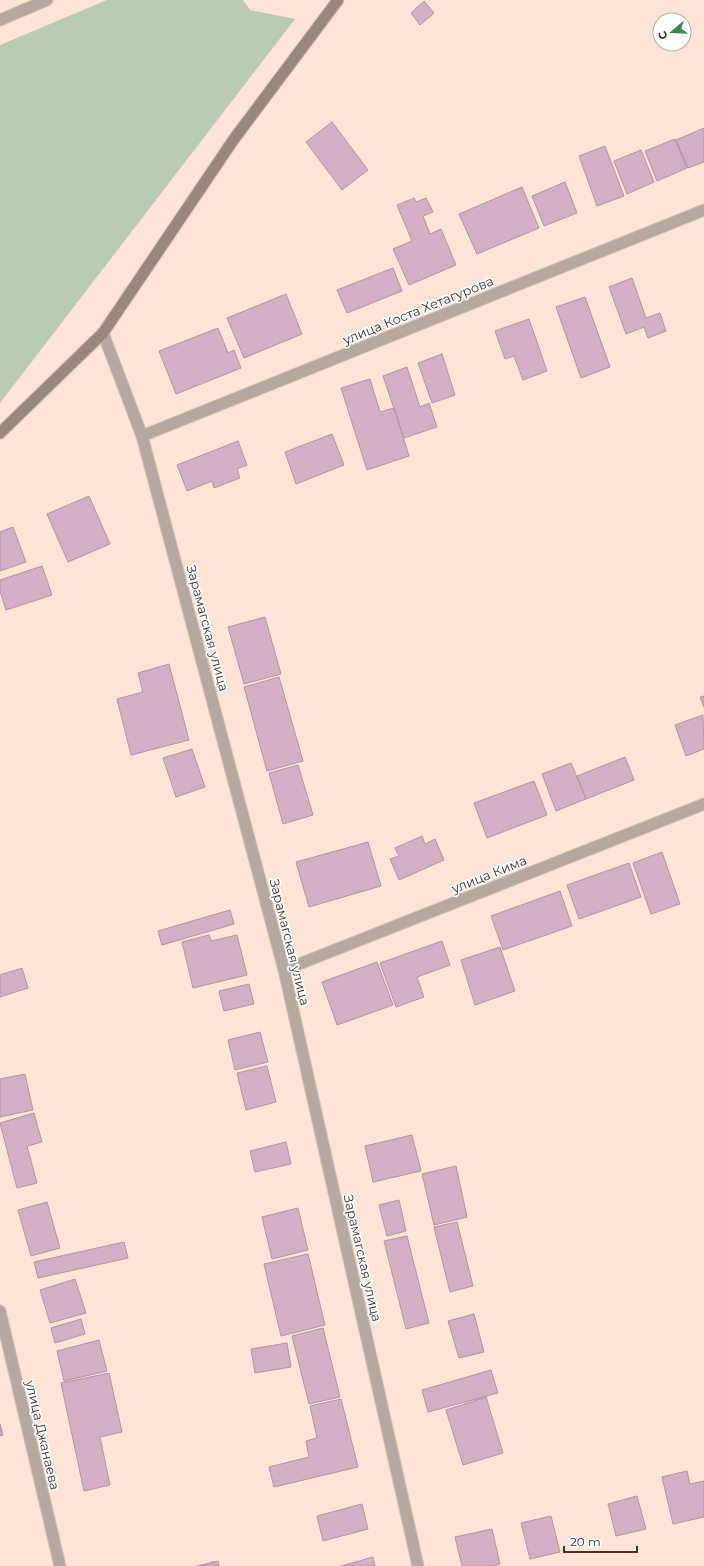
<svg xmlns="http://www.w3.org/2000/svg" width="704" height="1566" viewBox="0 0 704 1566" font-family="Montserrat,sans-serif">
  <rect width="100%" height="100%" fill="#fde4d5"/>
  <polygon fill="#bacbb4" points="107,0 243,0 250,10 295,19 0,403 0,45"/>
  <g fill="#d1b0c4" stroke="#b093a5">
    <polygon points="424,1 434,13 420,25 411,13"/>
    <polygon points="332,122 368,170 342,190 306,142"/>
    <polygon points="704,128 704,162 688,168 676,140"/>
    <polygon points="675,139 687,168 657,181 645,151"/>
    <polygon points="605,146 624,196 597,206 579,156"/>
    <polygon points="641,150 654,182 627,194 614,161"/>
    <polygon points="565,182 577,213 544,226 532,196"/>
    <polygon points="522,187 539,228 477,254 459,214"/>
    <polygon points="414,198 416,202 426,198 433,212 423,216 430,234 441,229 456,265 409,285 393,249 412,241 397,205"/>
    <polygon points="393,268 402,291 347,313 337,290"/>
    <polygon points="632,278 646,318 660,313 666,331 648,338 644,327 626,334 609,287"/>
    <polygon points="286,294 302,334 244,358 227,318"/>
    <polygon points="585,297 610,367 581,378 556,307"/>
    <polygon points="529,319 547,371 523,380 514,356 505,359 495,331"/>
    <polygon points="218,328 228,353 234,350 241,368 176,394 159,351"/>
    <polygon points="442,354 455,395 432,403 418,363"/>
    <polygon points="407,367 420,407 429,403 437,427 404,438 383,376"/>
    <polygon points="370,379 380,412 394,408 409,456 367,470 341,388"/>
    <polygon points="332,434 344,465 296,484 285,452"/>
    <polygon points="238,441 247,465 237,469 240,478 214,488 212,481 187,491 177,465"/>
    <polygon points="89,496 110,544 68,562 47,514"/>
    <polygon points="13,527 26,562 0,571 0,532"/>
    <polygon points="42,566 52,595 6,610 0,591 0,580"/>
    <polygon points="265,617 281,674 244,684 228,627"/>
    <polygon points="169,664 189,740 131,755 117,699 143,692 138,673"/>
    <polygon points="279,677 303,761 267,771 244,687"/>
    <polygon points="704,696 704,707 700,697"/>
    <polygon points="703,715 704,749 686,756 675,725"/>
    <polygon points="192,749 205,787 176,797 163,758"/>
    <polygon points="625,757 634,780 586,799 577,776"/>
    <polygon points="571,763 586,799 556,811 542,774"/>
    <polygon points="298,765 313,815 283,824 269,773"/>
    <polygon points="534,781 547,815 487,838 474,803"/>
    <polygon points="422,836 425,844 435,839 444,860 399,880 390,859 399,856 395,848"/>
    <polygon points="368,842 381,886 309,907 296,862"/>
    <polygon points="662,852 680,904 651,914 633,863"/>
    <polygon points="629,863 641,897 579,919 567,885"/>
    <polygon points="560,891 572,926 503,950 491,916"/>
    <polygon points="230,910 234,924 162,945 158,931"/>
    <polygon points="209,935 211,941 237,935 247,975 193,988 182,942"/>
    <polygon points="442,941 450,965 417,977 424,997 396,1007 380,963"/>
    <polygon points="500,947 515,991 475,1005 461,960"/>
    <polygon points="377,962 393,1005 337,1025 322,982"/>
    <polygon points="22,968 28,988 0,997 0,975"/>
    <polygon points="249,984 254,1004 224,1011 219,991"/>
    <polygon points="260,1032 268,1062 235,1070 228,1040"/>
    <polygon points="267,1066 276,1102 246,1110 237,1073"/>
    <polygon points="25,1074 33,1110 0,1117 0,1079"/>
    <polygon points="34,1113 42,1142 27,1146 37,1183 17,1188 0,1123"/>
    <polygon points="412,1135 421,1171 373,1182 365,1146"/>
    <polygon points="286,1142 291,1164 255,1172 250,1151"/>
    <polygon points="456,1166 467,1217 434,1225 422,1174"/>
    <polygon points="399,1200 406,1231 387,1236 379,1205"/>
    <polygon points="47,1202 60,1248 31,1256 18,1210"/>
    <polygon points="298,1208 308,1250 272,1259 262,1217"/>
    <polygon points="457,1222 473,1286 450,1292 434,1227"/>
    <polygon points="407,1236 429,1323 406,1329 384,1241"/>
    <polygon points="124,1242 128,1258 38,1278 34,1262"/>
    <polygon points="308,1254 325,1325 281,1336 264,1264"/>
    <polygon points="75,1279 86,1313 50,1323 40,1290"/>
    <polygon points="474,1314 484,1352 459,1358 448,1321"/>
    <polygon points="81,1319 85,1334 55,1343 51,1328"/>
    <polygon points="323,1328 340,1397 309,1404 292,1336"/>
    <polygon points="99,1340 107,1371 64,1381 57,1351"/>
    <polygon points="287,1343 291,1367 255,1373 251,1349"/>
    <polygon points="491,1370 498,1393 428,1412 422,1390"/>
    <polygon points="109,1373 122,1432 100,1437 110,1485 84,1491 61,1383"/>
    <polygon points="486,1397 503,1453 463,1465 446,1410"/>
    <polygon points="341,1399 358,1467 274,1487 269,1467 309,1457 306,1441 317,1438 310,1406"/>
    <polygon points="0,1424 3,1435 0,1436"/>
    <polygon points="687,1471 690,1484 704,1481 704,1517 673,1524 662,1477"/>
    <polygon points="637,1496 646,1529 616,1536 608,1504"/>
    <polygon points="362,1504 368,1529 323,1541 317,1516"/>
    <polygon points="551,1516 560,1552 530,1559 521,1523"/>
    <polygon points="492,1529 500,1564 491,1566 462,1566 455,1537"/>
    <polygon points="373,1557 375,1566 341,1566"/>
    <polygon points="218,1561 219,1566 197,1566"/>
  </g>
  <g fill="none" stroke-linecap="round" stroke-linejoin="round">
    <g stroke="#d7c1b3" stroke-width="13">
      <g id="minor">
        <polyline points="0,20 47,0"/>
        <polyline points="142,436 704,210"/>
        <polyline points="284,970 704,804"/>
        <polyline points="0,1311 60,1566"/>
      </g>
    </g>
    <g stroke="#d7c1b3" stroke-width="13">
      <polyline id="tertiary" points="103,333 142,436 284,970 418,1566"/>
    </g>
    <g stroke="#d7c1b3" stroke-width="13">
      <polyline id="secondary" points="0,433 103,333 234,139 338,0"/>
    </g>
    <use href="#minor" stroke="#b4a89f" stroke-width="11"/>
    <use href="#tertiary" stroke="#b4a89f" stroke-width="11"/>
    <use href="#secondary" stroke="#99887a" stroke-width="11"/>
  </g>
  <g text-anchor="middle" stroke-width="3.5" stroke-linejoin="round" paint-order="stroke">
    <g font-size="13" fill="#3e332b" stroke="#fff">
      <text transform="translate(418 310) rotate(-22)" y="5">улица Коста Хетагурова</text>
      <text transform="translate(208 628) rotate(75)" y="5">Зарамагская улица</text>
      <text transform="translate(489 874) rotate(-22)" y="5">улица Кима</text>
      <text transform="translate(290 942) rotate(76)" y="5">Зарамагская улица</text>
      <text transform="translate(363 1258) rotate(77)" y="5">Зарамагская улица</text>
      <text transform="translate(43 1435) rotate(77)" y="5">улица Джанаева</text>
    </g>
  </g>
  <g transform="translate(672 32) rotate(251)"><circle r="19" fill="#ffffff" stroke="#b2adaa"/>
  <path d="M0-3L7 15L0 10L-7 15Z" fill="#39895a"/>
  <text y="-6" font-size="11" font-weight="bold" text-anchor="middle" fill="#3e332b">С</text>
  </g>
  <path d="M564 1546v6h73v-6" fill="none" stroke="#3e332b" stroke-width="2"/>
  <text x="570" y="1546" font-size="12" fill="#3e332b" stroke="#ffffff" stroke-width="3" paint-order="stroke">20 m</text>
</svg>
